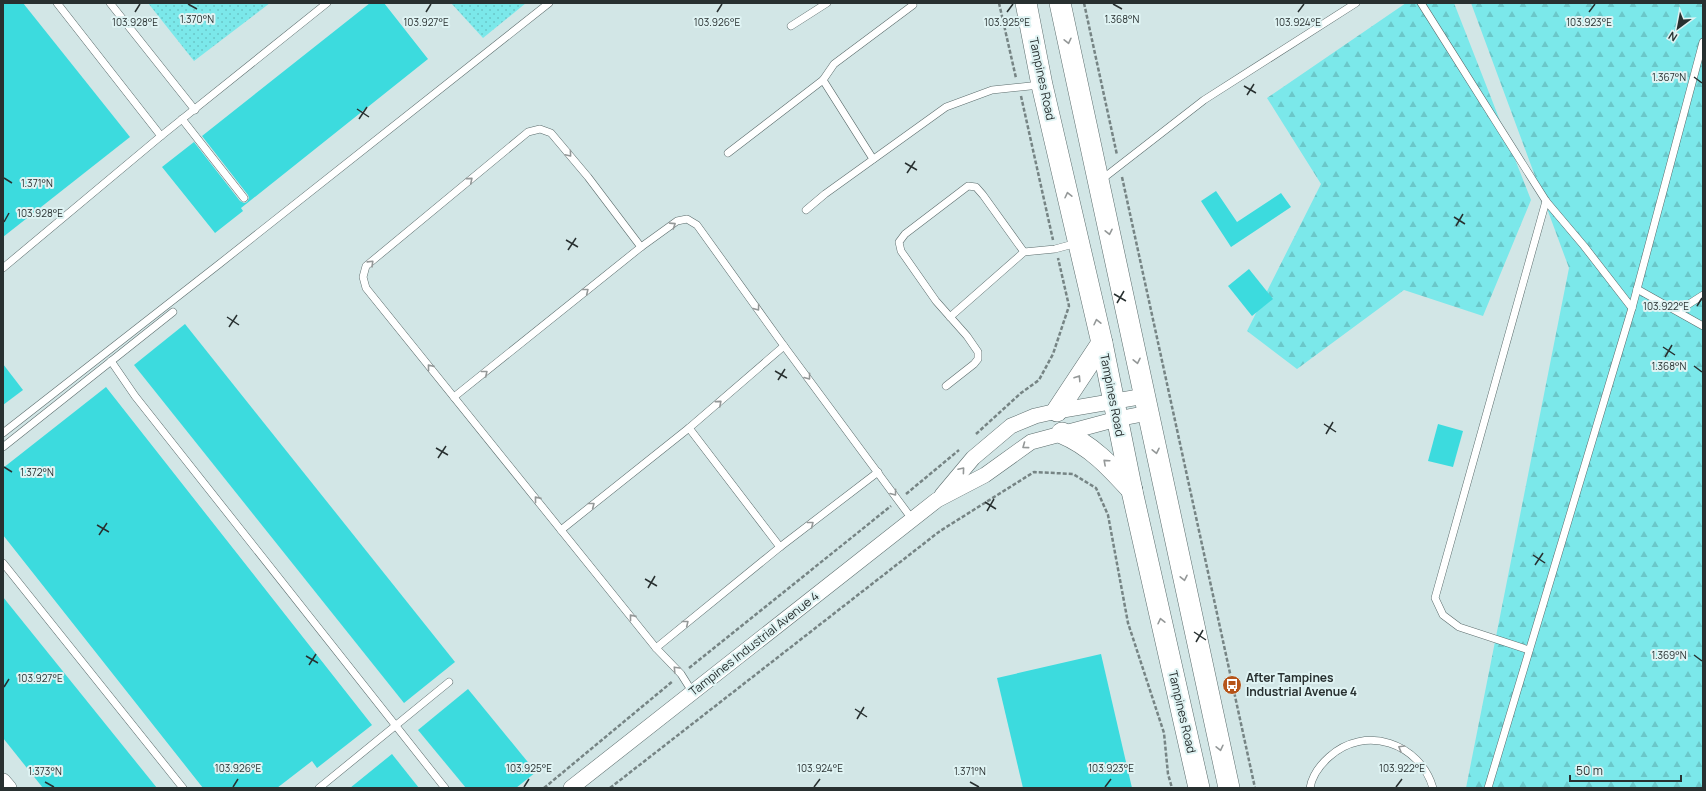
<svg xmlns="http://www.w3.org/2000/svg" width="1706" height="791" viewBox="0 0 1706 791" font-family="Manrope,sans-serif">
  <defs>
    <pattern id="green-dots" width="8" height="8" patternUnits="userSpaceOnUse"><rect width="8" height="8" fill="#7be8ea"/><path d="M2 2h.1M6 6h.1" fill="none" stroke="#6ac7c9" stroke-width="1.8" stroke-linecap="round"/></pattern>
    <pattern id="forest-firs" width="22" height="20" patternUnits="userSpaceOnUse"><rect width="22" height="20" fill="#7be8ea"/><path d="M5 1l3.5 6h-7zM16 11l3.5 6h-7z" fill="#6ac7c9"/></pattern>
  </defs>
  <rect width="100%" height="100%" fill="#d2e6e6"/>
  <g fill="url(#green-dots)">
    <polygon points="148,3 270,3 194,61"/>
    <polygon points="451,3 526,3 483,38"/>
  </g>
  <g fill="url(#forest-firs)">
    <polygon points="1406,3 1454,3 1531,200 1483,316 1404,290 1297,369 1247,331 1321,184 1267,98"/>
    <polygon points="1471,3 1703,3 1703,788 1466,788 1569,268"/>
  </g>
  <g fill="#3cdbde">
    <polygon points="3,3 23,3 130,137 3,237"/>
    <polygon points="370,3 384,3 428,59 241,208 243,211 215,233 162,167 194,142 240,201 244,203 247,202 249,198 248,195 202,136"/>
    <polygon points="1216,191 1237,222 1281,193 1291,207 1231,247 1201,201"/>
    <polygon points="1249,269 1273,299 1252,316 1228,286"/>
    <polygon points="185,324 455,662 404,703 134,365"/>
    <polygon points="3,364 23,390 3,405"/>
    <polygon points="106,387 372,725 317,768 312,761 277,788 203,788 3,535 3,468"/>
    <polygon points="1438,424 1463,431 1453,467 1428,461"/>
    <polygon points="3,597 157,788 43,788 3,738"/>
    <polygon points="1101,654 1132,788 1023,788 997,678"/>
    <polygon points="468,689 536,772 516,788 466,788 418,730"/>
    <polygon points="392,754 419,788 350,788"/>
  </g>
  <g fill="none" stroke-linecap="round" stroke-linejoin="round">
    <g stroke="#5b6c6c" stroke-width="8">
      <g id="lane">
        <polyline points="57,3 161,136"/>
        <polyline points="110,3 195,110"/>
        <polyline points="1421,3 1546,201 1584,246 1632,308"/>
        <polyline points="791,26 827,3"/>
        <polyline points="182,119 244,198"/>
        <polyline points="728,153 823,80"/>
        <polyline points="873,159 823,80 834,64 913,5"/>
        <polyline points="1101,180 1204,100 1356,3"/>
        <polyline points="806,210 825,194 946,107 992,90 1040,85"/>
        <polyline points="641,247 588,177 551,133 540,129 528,132 366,266 363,277 366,288 656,648 681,674 693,693"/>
        <polyline points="3,268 161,136 327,3"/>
        <polyline points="1637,289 1703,326"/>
        <polyline points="1678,311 1703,295"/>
        <polyline points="950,317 1024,252 1055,249 1077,243"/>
        <polyline points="111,361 135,396 445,788"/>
        <polyline points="946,386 974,364 978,359 978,352 967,336 936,301 901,251 899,242 905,234 968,186 976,187 983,195 1024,252"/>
        <polyline points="454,397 641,247 677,221 687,219 697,225 784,346 912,519"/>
        <polyline points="689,428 780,547"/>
        <polyline points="3,433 218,265 549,3"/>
        <polyline points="3,447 173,312"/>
        <polyline points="561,530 689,428 784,346"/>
        <polyline points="3,563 183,788"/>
        <polyline points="656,648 780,547 878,472"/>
        <polyline points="1529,650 1459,627 1443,615 1435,598 1546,201"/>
        <polyline points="319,788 449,682"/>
        <path d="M1310 788C1312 776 1320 765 1329 757 1365 724 1420 743 1433 788"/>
        <polyline points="1488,788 1632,308 1703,42"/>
      </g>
    </g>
    <g stroke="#5b6c6c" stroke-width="16">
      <g id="street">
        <polyline points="942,495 973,458 1011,426 1035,416 1057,411 1145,396"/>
        <polyline points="3,781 9,788"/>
        <polyline points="571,788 937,500 985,475 1031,442 1117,419 1148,413"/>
      </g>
    </g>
    <g stroke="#5b6c6c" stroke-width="22">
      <g id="secondary">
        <polyline points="1026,3 1042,85 1102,343 1132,491 1199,788"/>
        <polyline points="1060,3 1229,788"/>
        <polyline points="1057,411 1102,343"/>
        <path d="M1062 433C1091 445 1111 467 1132 490"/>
      </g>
    </g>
    <g stroke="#768484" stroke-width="2.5" stroke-dasharray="4 2" stroke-linecap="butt">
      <polyline points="999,3 1016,78"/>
      <polyline points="1084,3 1117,155"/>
      <polyline points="1021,96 1053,240"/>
      <polyline points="1122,177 1255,788"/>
      <polyline points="976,434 1021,393 1039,380 1053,354 1069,306 1058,258"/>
      <polyline points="906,494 959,450"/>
      <polyline points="689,668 891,506"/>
      <polyline points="544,788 673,681"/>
      <polyline points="610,788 940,531 1034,472 1073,474 1096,488 1108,515 1128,623 1164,733 1168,774 1172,788"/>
    </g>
    <use href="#lane" stroke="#fff" stroke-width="7"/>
    <use href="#street" stroke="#fff" stroke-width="15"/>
    <use href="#secondary" stroke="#fff" stroke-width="21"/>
  </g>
  <defs><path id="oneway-chevron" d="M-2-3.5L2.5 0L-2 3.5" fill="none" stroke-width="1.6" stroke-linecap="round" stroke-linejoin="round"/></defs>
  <g stroke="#949898">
    <use href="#oneway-chevron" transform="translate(1068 41) rotate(77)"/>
    <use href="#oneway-chevron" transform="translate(569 154) rotate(50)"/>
    <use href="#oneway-chevron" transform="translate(470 180) rotate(-40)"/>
    <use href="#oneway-chevron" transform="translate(1068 195) rotate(-103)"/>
    <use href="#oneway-chevron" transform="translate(673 225) rotate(-33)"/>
    <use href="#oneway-chevron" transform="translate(1109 232) rotate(78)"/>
    <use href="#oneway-chevron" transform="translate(371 263) rotate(-44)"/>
    <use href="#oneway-chevron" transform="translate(586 291) rotate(-39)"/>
    <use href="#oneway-chevron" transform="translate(757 308) rotate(54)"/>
    <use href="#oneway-chevron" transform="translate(1097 322) rotate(-103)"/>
    <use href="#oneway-chevron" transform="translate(1137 361) rotate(78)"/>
    <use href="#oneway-chevron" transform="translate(430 367) rotate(-129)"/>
    <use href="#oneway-chevron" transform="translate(485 373) rotate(-39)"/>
    <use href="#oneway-chevron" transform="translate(808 377) rotate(53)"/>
    <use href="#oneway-chevron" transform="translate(1078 378) rotate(-57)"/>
    <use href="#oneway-chevron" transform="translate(719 403) rotate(-41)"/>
    <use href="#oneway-chevron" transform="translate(1025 446) rotate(144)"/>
    <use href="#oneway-chevron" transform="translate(1156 451) rotate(78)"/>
    <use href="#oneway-chevron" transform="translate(1106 462) rotate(-138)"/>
    <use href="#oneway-chevron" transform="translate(962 470) rotate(-50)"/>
    <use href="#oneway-chevron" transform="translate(894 493) rotate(53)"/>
    <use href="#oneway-chevron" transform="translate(537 499) rotate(-129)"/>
    <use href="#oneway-chevron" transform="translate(592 505) rotate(-38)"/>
    <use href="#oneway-chevron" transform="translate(811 524) rotate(-38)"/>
    <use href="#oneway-chevron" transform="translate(1184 578) rotate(78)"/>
    <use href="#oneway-chevron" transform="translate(632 617) rotate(-129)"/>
    <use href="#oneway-chevron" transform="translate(1161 621) rotate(-103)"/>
    <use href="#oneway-chevron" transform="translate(686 623) rotate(-39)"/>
    <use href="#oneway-chevron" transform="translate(676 669) rotate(-133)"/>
    <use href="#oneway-chevron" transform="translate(1220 748) rotate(77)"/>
    <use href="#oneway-chevron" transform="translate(1401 748) rotate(-150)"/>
  </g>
  <path fill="none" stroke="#283030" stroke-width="1.5" d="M188 4 197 9M1113 4 1122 9M135 12 140 4M426 12 431 4M717 12 722 4M1007 12 1013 4M1298 12 1304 4M1589 12 1595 4M1694 77 1702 83M1244 86 1256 93M1247 95 1254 84M357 109 369 117M359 119 367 107M905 163 917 170M907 173 915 161M4 178 12 183M1454 217 1465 224M4 222 9 213M1456 226 1463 214M566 240 578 247M568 250 576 238M1114 294 1126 301M1117 303 1124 291M1697 306 1702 298M227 317 239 325M229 327 237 315M1663 347 1675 355M1665 357 1672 345M1694 366 1702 372M775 371 787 378M778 380 785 369M1324 424 1336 432M1326 434 1333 422M436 448 448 455M438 458 446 446M4 467 12 472M985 502 996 509M987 511 994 499M97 525 109 532M99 535 107 523M1533 555 1545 563M1535 565 1543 553M645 579 657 586M648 588 655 576M1194 632 1206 640M1196 642 1203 630M1694 655 1702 661M306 656 318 663M309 665 316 654M4 687 9 679M855 709 867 717M857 719 864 707M45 782 54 787M970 782 979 787M233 787 238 779M524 787 529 779M814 787 820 779M1105 787 1111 779M1396 787 1402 779"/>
  <defs>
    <g id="bus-disc" transform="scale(1)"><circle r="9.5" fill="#b65419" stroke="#dff3f3"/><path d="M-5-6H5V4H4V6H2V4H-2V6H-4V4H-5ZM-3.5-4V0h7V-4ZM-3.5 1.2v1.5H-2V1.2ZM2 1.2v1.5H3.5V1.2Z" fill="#fff"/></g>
  </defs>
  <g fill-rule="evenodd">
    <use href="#bus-disc" x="1232" y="685"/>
  </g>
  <g text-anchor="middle" stroke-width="4" stroke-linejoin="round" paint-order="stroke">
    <g font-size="12" fill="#283030" stroke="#dff3f3">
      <text transform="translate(1042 79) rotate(78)" y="4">Tampines Road</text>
      <text transform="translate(1112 395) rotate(79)" y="4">Tampines Road</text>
      <text transform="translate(754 644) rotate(-38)" y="4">Tampines Industrial Avenue 4</text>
      <text transform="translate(1182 712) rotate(77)" y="4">Tampines Road</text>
    </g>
    <g font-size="12" font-weight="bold" fill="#283030" stroke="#dff3f3" text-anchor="start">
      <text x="1246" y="682">After Tampines<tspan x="1246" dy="14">Industrial Avenue 4</tspan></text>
    </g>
  </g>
  <g font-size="10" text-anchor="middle" fill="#283030" stroke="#dff3f3" stroke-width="4" stroke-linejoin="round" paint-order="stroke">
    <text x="197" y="23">1.370°N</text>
    <text x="1122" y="23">1.368°N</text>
    <text x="135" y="26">103.928°E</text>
    <text x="426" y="26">103.927°E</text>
    <text x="717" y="26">103.926°E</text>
    <text x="1007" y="26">103.925°E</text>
    <text x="1298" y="26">103.924°E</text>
    <text x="1589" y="26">103.923°E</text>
    <text x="1669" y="81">1.367°N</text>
    <text x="37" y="187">1.371°N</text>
    <text x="40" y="217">103.928°E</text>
    <text x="1666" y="310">103.922°E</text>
    <text x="1669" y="370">1.368°N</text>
    <text x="37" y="476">1.372°N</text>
    <text x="1669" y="659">1.369°N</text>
    <text x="40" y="682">103.927°E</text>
    <text x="238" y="772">103.926°E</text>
    <text x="529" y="772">103.925°E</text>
    <text x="820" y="772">103.924°E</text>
    <text x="1111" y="772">103.923°E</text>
    <text x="1402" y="772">103.922°E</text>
    <text x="45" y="775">1.373°N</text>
    <text x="970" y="775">1.371°N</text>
  </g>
  <rect width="1706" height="791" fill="none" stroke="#283030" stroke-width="8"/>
  <g transform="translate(1678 28) rotate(212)" stroke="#dff3f3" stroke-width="3" paint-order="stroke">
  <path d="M0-3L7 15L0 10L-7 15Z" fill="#283030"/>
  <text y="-6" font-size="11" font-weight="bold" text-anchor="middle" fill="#283030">N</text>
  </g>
  <path d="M1570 775v6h111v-6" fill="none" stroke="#283030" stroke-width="2"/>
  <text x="1576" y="775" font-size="12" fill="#283030" stroke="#dff3f3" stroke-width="3" paint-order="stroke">50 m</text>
</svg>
